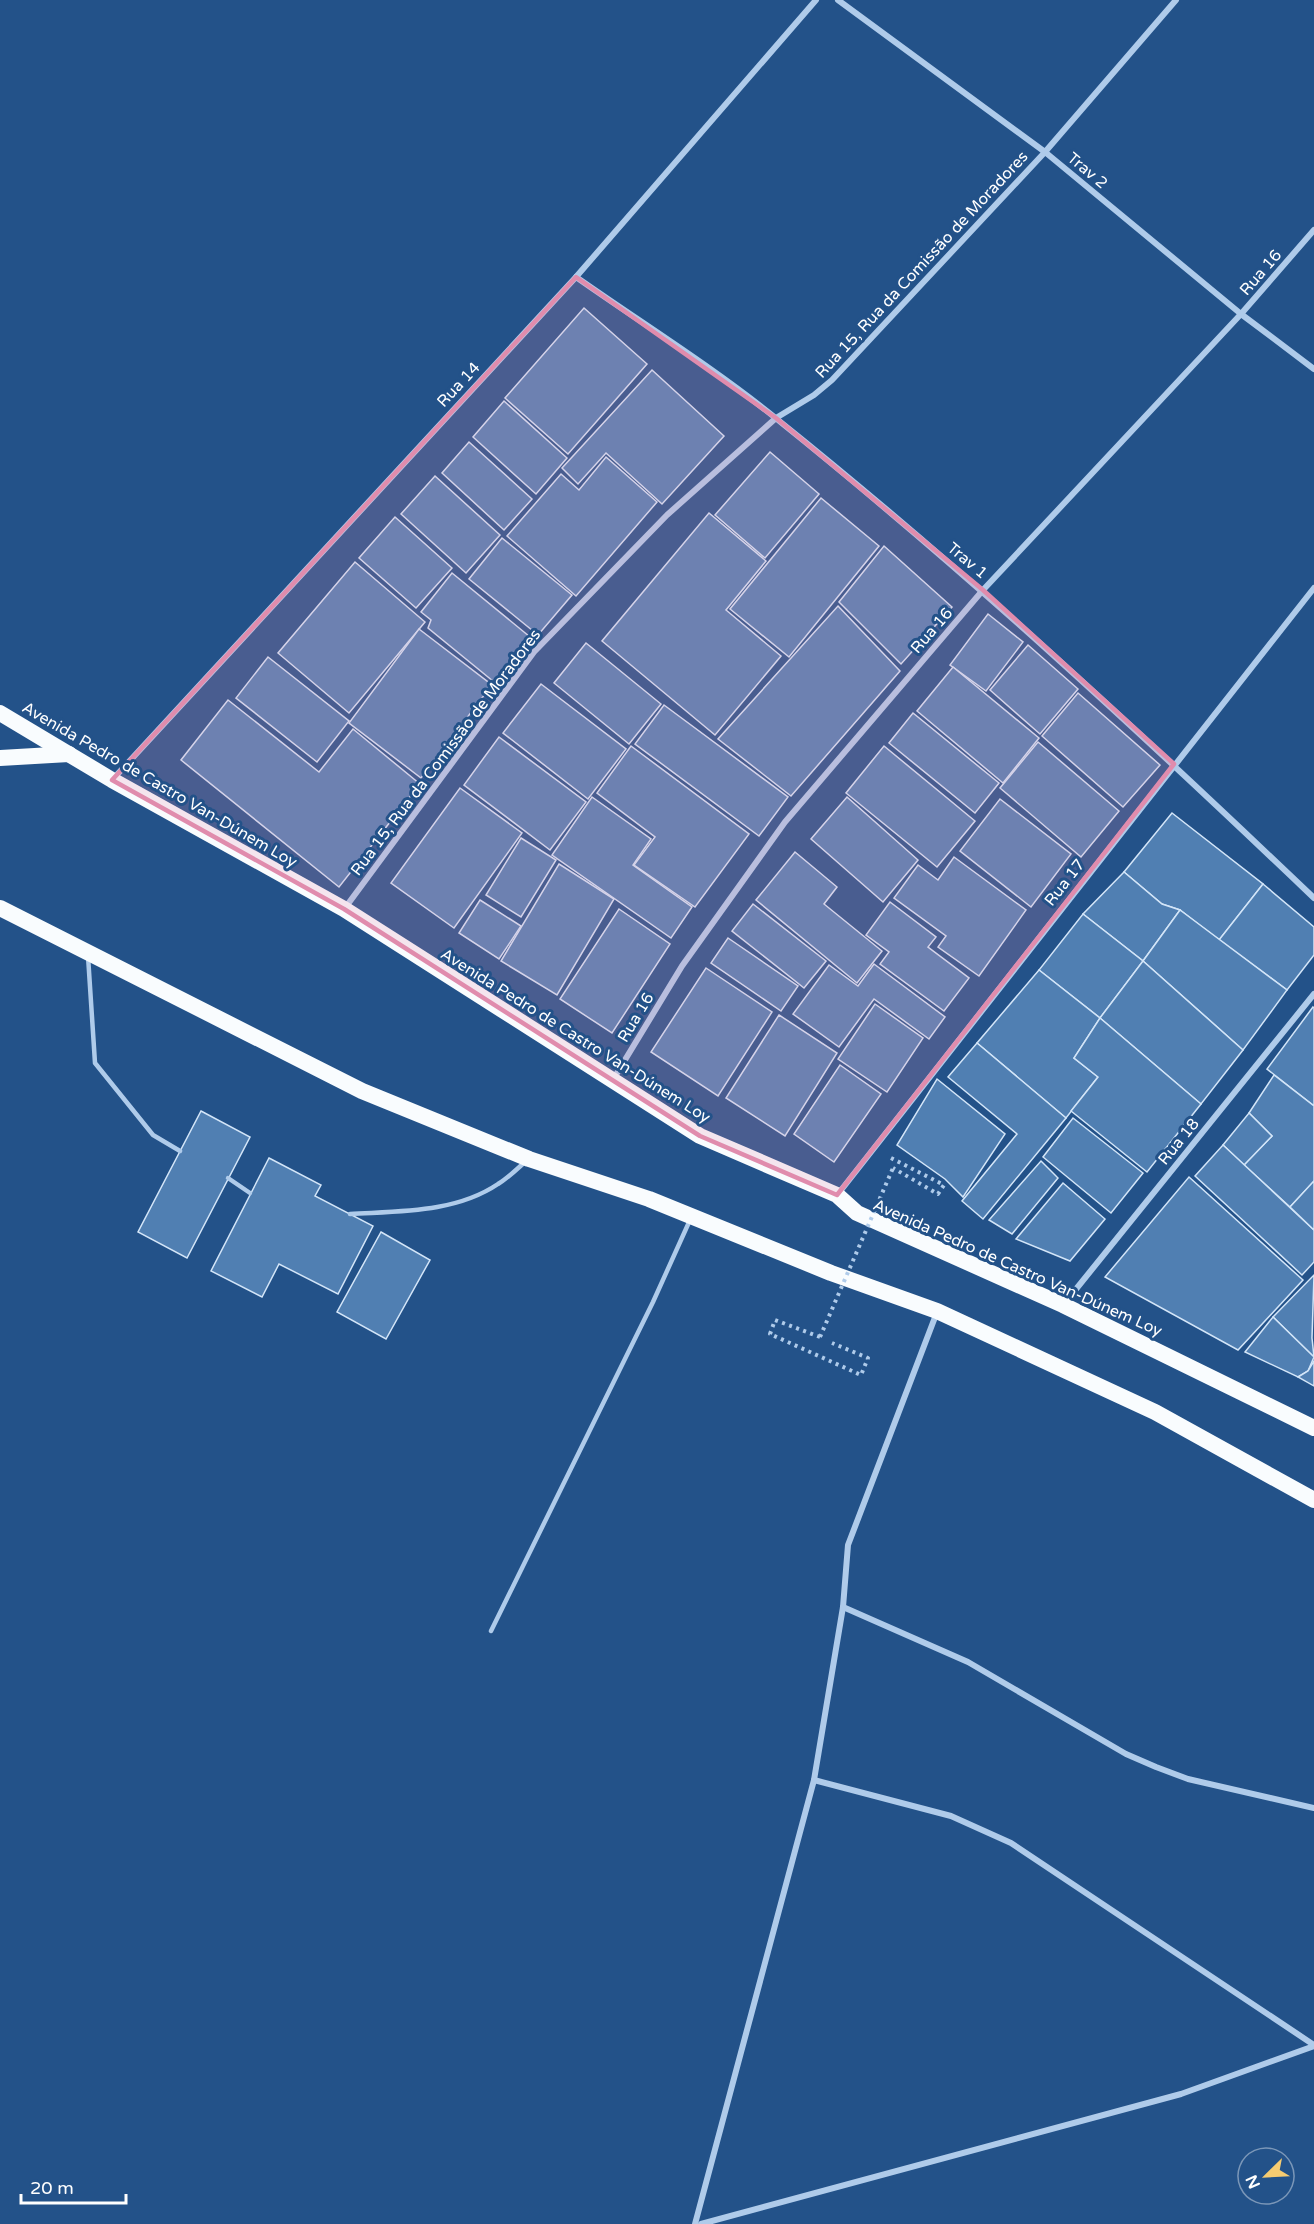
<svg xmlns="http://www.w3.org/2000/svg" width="1314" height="2224" viewBox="0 0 1314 2224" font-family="'Varela Round',sans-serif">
  <rect width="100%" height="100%" fill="#235289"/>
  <g fill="#507fb2" stroke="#d3e5f8" stroke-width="1.5">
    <polygon points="584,308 647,364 568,454 505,398"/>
    <polygon points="652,370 724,436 662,504 606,453 578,484 562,468"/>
    <polygon points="504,401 567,458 536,494 473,437"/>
    <polygon points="469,442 532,499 504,530 442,473"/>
    <polygon points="770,452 819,494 765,558 715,515"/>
    <polygon points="606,457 657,502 576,596 507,536 561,474 579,490"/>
    <polygon points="435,476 500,535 466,573 401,514"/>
    <polygon points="821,498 879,546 789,657 730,609"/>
    <polygon points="709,513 766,561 726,610 781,656 715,735 602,641"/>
    <polygon points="395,517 452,568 416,608 359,558"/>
    <polygon points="502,538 572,595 538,635 469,579"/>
    <polygon points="884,546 952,607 901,664 839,602"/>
    <polygon points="355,562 425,622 349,713 278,653"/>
    <polygon points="452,573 535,641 499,686 428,628 431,620 421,612"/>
    <polygon points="838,606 900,671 791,796 718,739"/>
    <polygon points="988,614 1023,642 986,691 950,665"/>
    <polygon points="419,629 492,685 421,778 349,723"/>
    <polygon points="586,643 661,704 629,744 554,683"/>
    <polygon points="1028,645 1078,689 1040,734 990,690"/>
    <polygon points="268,657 349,721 317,762 236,698"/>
    <polygon points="953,667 1039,738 1003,783 917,711"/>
    <polygon points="541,684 626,749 588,799 503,733"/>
    <polygon points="1078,693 1160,765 1123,807 1042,736"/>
    <polygon points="228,700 319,772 353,729 420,784 339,887 181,760"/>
    <polygon points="664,705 788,797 759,836 635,744"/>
    <polygon points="913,713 999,783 975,813 889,743"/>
    <polygon points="499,737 586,802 550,850 464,785"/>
    <polygon points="1038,742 1119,811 1081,857 1000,788"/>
    <polygon points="631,746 749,834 695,907 634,865 655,837 597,793"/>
    <polygon points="884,746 975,821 937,867 846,793"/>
    <polygon points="460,788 522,833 454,928 391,883"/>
    <polygon points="592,797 651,839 633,865 692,907 671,938 552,855"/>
    <polygon points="847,797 918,860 883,902 811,839"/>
    <polygon points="1000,799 1071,854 1031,907 960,851"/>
    <polygon points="1172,813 1263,884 1219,940 1180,910 1162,904 1124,872"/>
    <polygon points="521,838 556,860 521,917 486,895"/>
    <polygon points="795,852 837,887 824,904 882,951 857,983 756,900"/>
    <polygon points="954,857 1026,910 979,976 938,947 946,936 894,898 918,865 938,880"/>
    <polygon points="559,864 614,899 557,995 501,961"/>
    <polygon points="1124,872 1162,904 1180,910 1143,961 1083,914"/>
    <polygon points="1263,884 1314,927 1314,955 1287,990 1219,940"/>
    <polygon points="480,900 521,926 499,959 459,933"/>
    <polygon points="890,902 936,937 928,947 969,978 944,1011 880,964 889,952 866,935"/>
    <polygon points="753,904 826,961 804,988 732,931"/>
    <polygon points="619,909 670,944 612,1033 560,999"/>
    <polygon points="1180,910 1287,990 1243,1050 1143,961"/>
    <polygon points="1083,914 1143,961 1100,1018 1039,970"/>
    <polygon points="728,938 798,986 781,1011 711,963"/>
    <polygon points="1143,961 1243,1050 1201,1104 1100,1018"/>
    <polygon points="874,964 945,1017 929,1039 874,999 839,1047 793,1014 829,965 858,986"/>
    <polygon points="706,968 772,1012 718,1096 651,1052"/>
    <polygon points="1039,970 1100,1018 1074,1058 1098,1077 1066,1118 977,1043"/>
    <polygon points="875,1004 923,1038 887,1092 838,1059"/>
    <polygon points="1313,1007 1314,1008 1314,1106 1267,1069"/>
    <polygon points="779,1015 837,1053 785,1136 726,1098"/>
    <polygon points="1100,1018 1201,1104 1147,1172 1071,1111 1098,1077 1074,1058"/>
    <polygon points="977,1043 1066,1118 983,1219 962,1201 1017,1134 948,1077"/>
    <polygon points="840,1065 881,1094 834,1162 794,1134"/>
    <polygon points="1274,1075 1314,1106 1314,1181 1290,1207 1244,1165 1272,1136 1249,1113"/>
    <polygon points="937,1079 1005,1134 963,1197 945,1179 897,1145"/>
    <polygon points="201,1111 250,1137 187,1258 138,1232"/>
    <polygon points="1249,1113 1272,1136 1244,1165 1223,1145"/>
    <polygon points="1073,1118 1143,1173 1111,1213 1043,1157"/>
    <polygon points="1223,1145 1314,1230 1314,1262 1302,1275 1195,1176"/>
    <polygon points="269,1158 321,1185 315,1196 373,1226 338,1294 279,1264 262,1297 211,1271"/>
    <polygon points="1041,1161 1058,1178 1012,1234 989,1220"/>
    <polygon points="1189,1177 1303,1280 1238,1350 1105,1277"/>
    <polygon points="1314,1181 1314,1230 1290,1207"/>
    <polygon points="1063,1183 1105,1219 1070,1261 1016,1239"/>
    <polygon points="381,1232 430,1260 386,1339 337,1312"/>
    <polygon points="1314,1275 1312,1338 1314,1357 1273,1317"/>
    <polygon points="1273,1317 1314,1357 1308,1371 1298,1377 1245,1352"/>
    <polygon points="1314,1361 1314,1386 1298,1377 1308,1371"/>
  </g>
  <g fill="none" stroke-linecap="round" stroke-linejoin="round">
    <g stroke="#afcbea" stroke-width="4" stroke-dasharray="3 4.5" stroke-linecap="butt">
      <polyline points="891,1158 944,1185 938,1194 893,1168"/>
      <polyline points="820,1337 775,1320 770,1334 861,1375 868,1358 832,1343"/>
    </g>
    <g stroke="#afcbea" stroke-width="4.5">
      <polyline points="88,956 95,1063 153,1135 180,1151"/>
      <polyline points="228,1178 250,1193"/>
      <path d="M350 1214C399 1211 455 1213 498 1184 508 1178 517 1169 526 1161"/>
      <polyline points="491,1631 653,1302 690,1220"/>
    </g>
    <g stroke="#afcbea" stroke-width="6">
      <polyline points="838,0 1045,152 1241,314 1314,369"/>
      <path d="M576 277C643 324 714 368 778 420 965 570 1140 732 1314 898"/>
      <polyline points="113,779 576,277 816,0"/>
      <polyline points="345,908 534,652 667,515 776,418 814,395 832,380 1045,152 1176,0"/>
      <polyline points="614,1078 682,966 785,822 983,590 1241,314 1314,230"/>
      <polyline points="838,1194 1314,588"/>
      <polyline points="1064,1304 1314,994"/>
      <polyline points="843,1607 968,1662 1126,1754 1156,1767 1188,1779 1314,1808"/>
      <polyline points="814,1780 951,1816 1011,1843 1314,2045"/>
      <polyline points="695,2224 814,1780 843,1607 848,1545 937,1312"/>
      <polyline points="701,2224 1181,2094 1314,2046"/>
    </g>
    <g stroke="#f9fcfe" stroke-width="16">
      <polyline points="0,713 112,780 344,909 700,1136 837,1195 857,1213 1063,1305 1314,1428"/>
      <polyline points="0,758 69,754"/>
      <polyline points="0,908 362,1091 529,1159 649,1199 831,1273 937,1311 1155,1412 1314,1500"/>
    </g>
    <polyline stroke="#afcbea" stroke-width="4" stroke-dasharray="3 4.5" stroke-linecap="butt" points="820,1337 893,1168"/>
  </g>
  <path fill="#e08cad" fill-opacity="0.2" stroke="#e08cad" stroke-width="4.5" stroke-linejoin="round" d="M576 277 776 418 983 590 1174 764 837 1195 700 1136 344 909 112 780Z"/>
  <g text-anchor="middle" stroke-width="6" stroke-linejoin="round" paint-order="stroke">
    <g font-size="16" fill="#fff" stroke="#235289">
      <text transform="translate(1088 170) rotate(40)" y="6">Trav 2</text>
      <text transform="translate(921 264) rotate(-47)" y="6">Rua 15, Rua da Comissão de Moradores</text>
      <text transform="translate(1260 272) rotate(-49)" y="6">Rua 16</text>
      <text transform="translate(458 384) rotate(-47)" y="6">Rua 14</text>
      <text transform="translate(968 560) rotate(40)" y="6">Trav 1</text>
      <text transform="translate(931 630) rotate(-49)" y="6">Rua 16</text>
      <text transform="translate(445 752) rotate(-53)" y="6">Rua 15, Rua da Comissão de Moradores</text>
      <text transform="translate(160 784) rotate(30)" y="6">Avenida Pedro de Castro Van-Dúnem Loy</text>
      <text transform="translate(1064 882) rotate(-52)" y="6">Rua 17</text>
      <text transform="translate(635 1017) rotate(-59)" y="6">Rua 16</text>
      <text transform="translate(576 1035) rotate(32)" y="6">Avenida Pedro de Castro Van-Dúnem Loy</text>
      <text transform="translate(1178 1141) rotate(-51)" y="6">Rua 18</text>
      <text transform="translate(1018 1267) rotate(24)" y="6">Avenida Pedro de Castro Van-Dúnem Loy</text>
    </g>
  </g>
  <g transform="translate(1266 2176) rotate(246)"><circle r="28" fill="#235289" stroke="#7b97b8" stroke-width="1.5"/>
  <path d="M0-4.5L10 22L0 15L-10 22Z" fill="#f6cc71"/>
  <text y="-9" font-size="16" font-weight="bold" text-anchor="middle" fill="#ffffff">N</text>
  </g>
  <path d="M21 2194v9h105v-9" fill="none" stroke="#ffffff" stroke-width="3"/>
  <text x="30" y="2194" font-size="18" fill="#ffffff" stroke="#235289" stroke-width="4.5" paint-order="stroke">20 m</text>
</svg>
